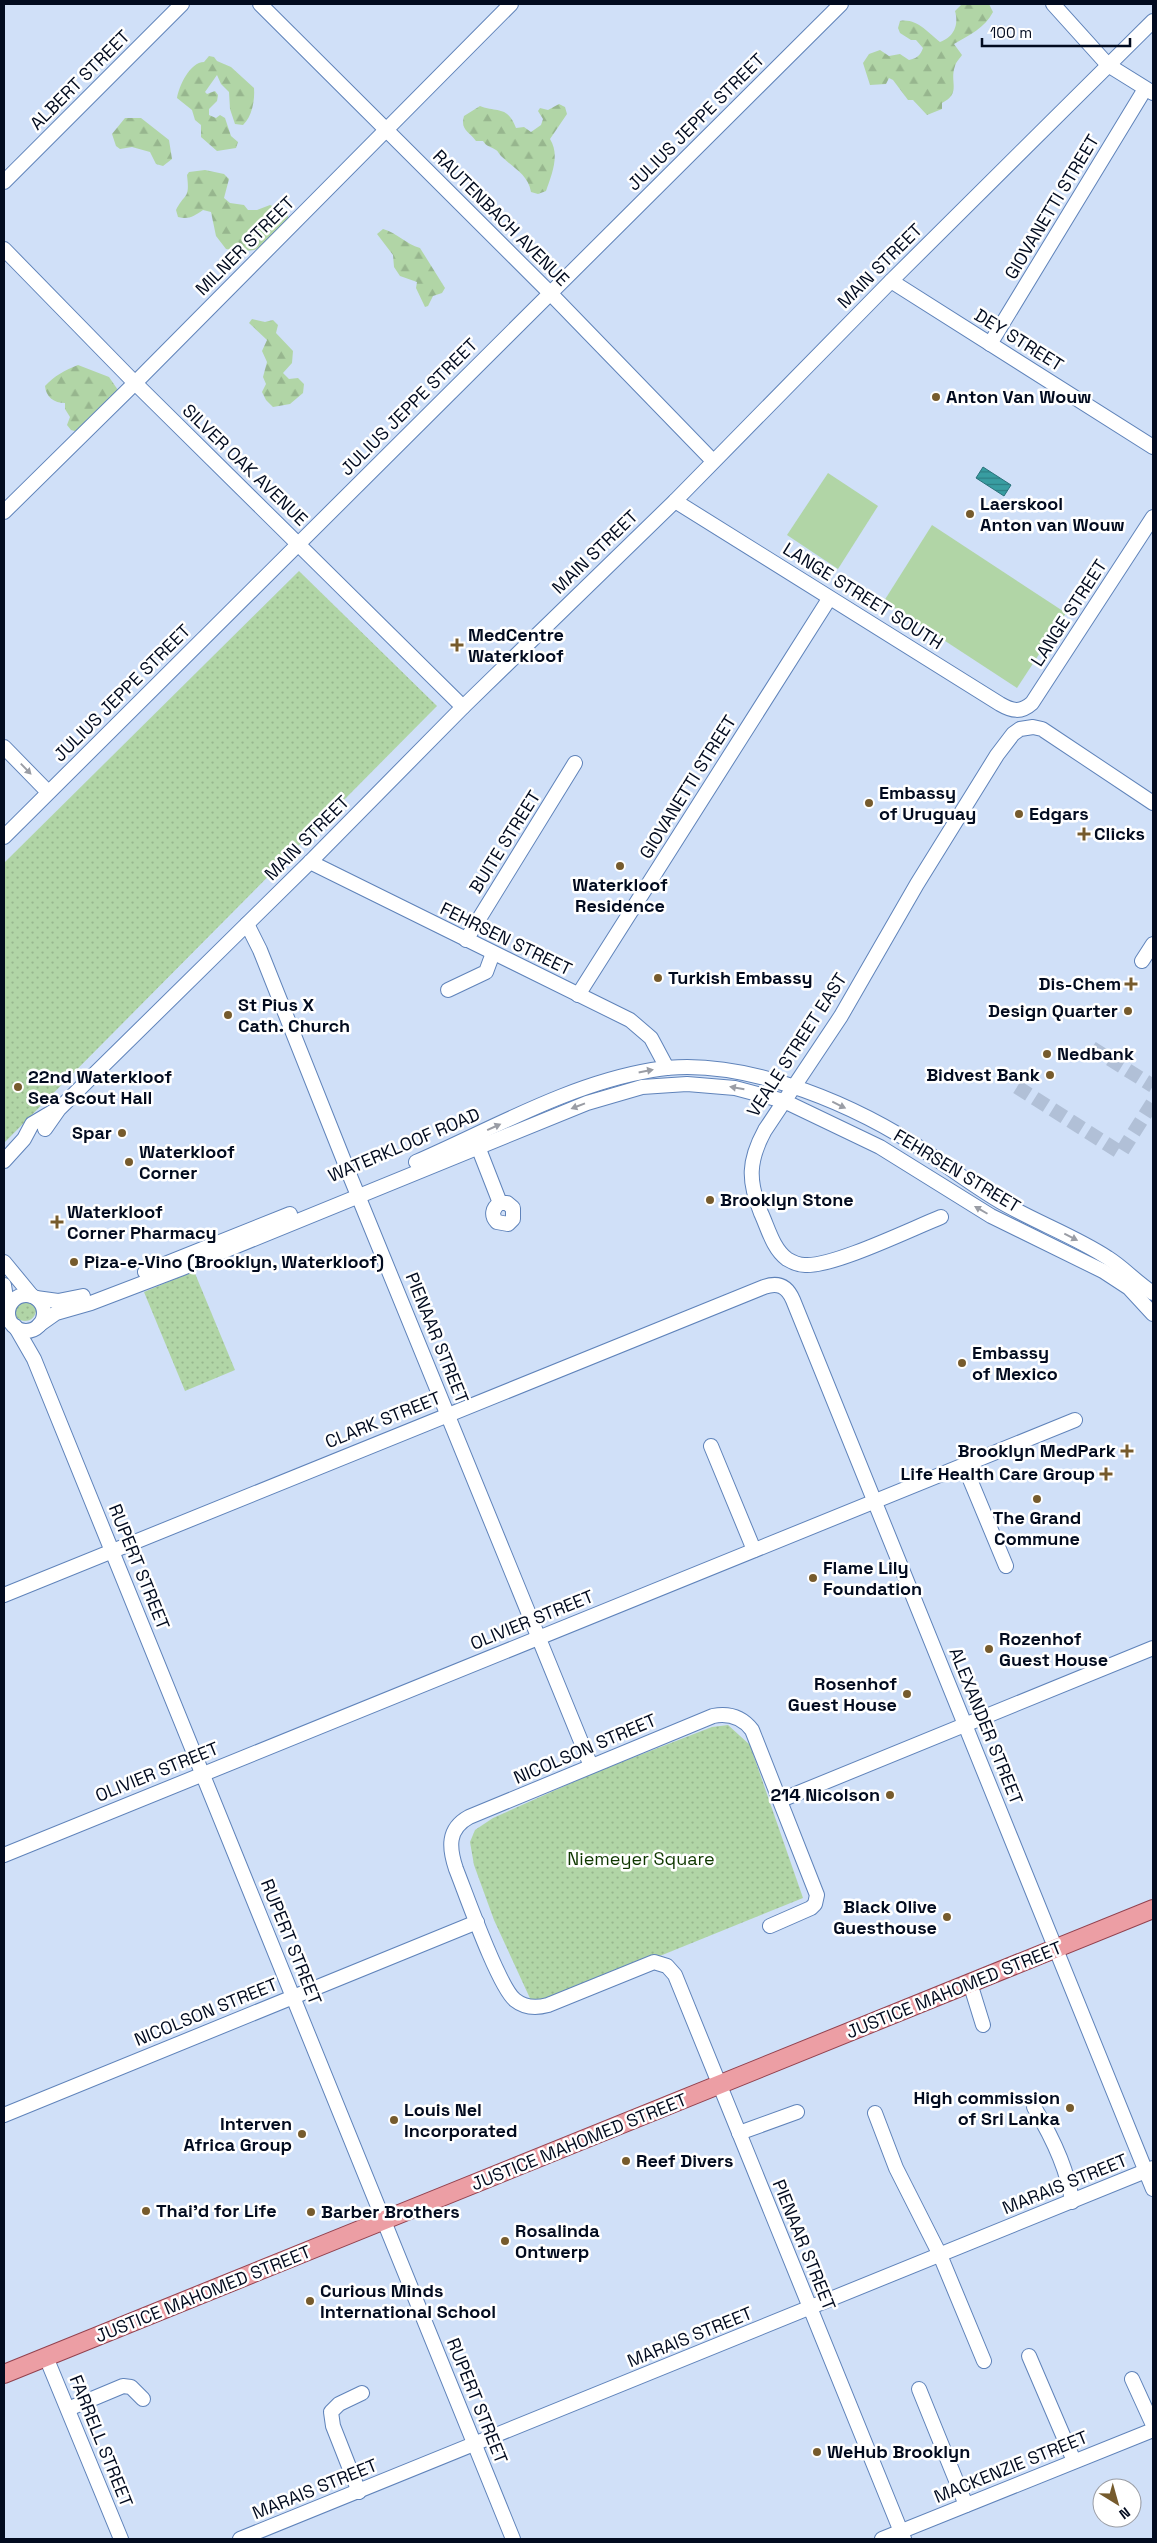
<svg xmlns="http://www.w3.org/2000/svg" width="1157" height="2543" viewBox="0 0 1157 2543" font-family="'Space Grotesk',sans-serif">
  <defs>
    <pattern id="grass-dots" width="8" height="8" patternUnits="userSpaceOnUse" patternTransform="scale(1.25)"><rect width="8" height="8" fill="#b1d5a6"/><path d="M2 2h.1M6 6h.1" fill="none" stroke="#97b68e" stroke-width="1.8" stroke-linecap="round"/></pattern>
    <pattern id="forest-firs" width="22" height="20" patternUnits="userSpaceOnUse" patternTransform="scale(1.25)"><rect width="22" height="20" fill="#b1d5a6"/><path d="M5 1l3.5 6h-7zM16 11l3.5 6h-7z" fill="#97b68e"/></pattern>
    <pattern id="water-rules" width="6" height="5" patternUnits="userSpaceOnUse" patternTransform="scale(1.25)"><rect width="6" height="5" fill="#389da1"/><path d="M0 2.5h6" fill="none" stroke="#2d7e83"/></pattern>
  </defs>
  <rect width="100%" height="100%" fill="#d0e0f8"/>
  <g fill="url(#grass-dots)">
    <polygon points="299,571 437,706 4,1143 4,863"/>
    <polygon points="194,1271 235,1370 185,1391 144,1292"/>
    <circle cx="25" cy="1310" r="11"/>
    <polygon points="728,1725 750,1745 803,1898 534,2007 494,1920 474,1865 470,1842 475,1830 493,1818 596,1772 712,1727"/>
  </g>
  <g fill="url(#forest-firs)">
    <path d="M962 4H989L993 12C985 28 969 35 954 44L962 55C960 58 956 62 955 66 949 82 962 93 942 103V109L927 115 913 100H908L893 80 889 78 886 84 870 85 863 63 869 54 880 50 889 56 900 54 909 60C917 58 920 56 923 48L916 40H911L900 33 898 28 900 21C917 18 928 33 940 42 954 37 959 25 955 11Z"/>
    <path d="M209 56 214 57 217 61 231 67 254 88C255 100 252 117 243 125L235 124 230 109 229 92 221 84 217 75 205 92 207 94 215 91 218 95 217 101 209 109V115L216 118 220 115 225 118 231 136 238 142 236 148 217 151 201 137V125L195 120 192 110 177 98C179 86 190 62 204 62Z"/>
    <path d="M559 104 565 107 567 114 550 139C560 155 552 174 546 191L538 194 531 192C528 174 513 168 501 156 499 154 498 151 496 150 490 146 487 147 483 141H476C469 131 460 130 464 116L480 106C498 113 507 105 516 128L524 127 531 132 541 125 543 119 538 111 540 108 548 110Z"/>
    <polygon points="125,118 141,118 169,140 172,159 163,166 156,164 150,152 132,147 120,149 116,146 112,134"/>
    <path d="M205 170 224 174 229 179 224 198 230 203 244 205 248 210H257L270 205 286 212 289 219C267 246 263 255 226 249L216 236 211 212 203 210C194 216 189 220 178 217L176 210C185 192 190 200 187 175L189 172Z"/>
    <path d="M383 229C397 233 406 244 420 248L445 288 442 293 433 296 428 306 425 307 416 288 417 282 400 276 394 267 393 255 377 234Z"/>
    <polygon points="252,319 265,322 273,320 278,325 276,333 293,351 292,363 283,373 289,379 298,378 304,384 303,393 290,404 273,407 266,400 262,392 266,384 263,377 267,362 262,351 267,340 249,323"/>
    <path d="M78 365 109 377 120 393 116 396H110L100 411 78 432 71 430 67 425 70 417 65 409V403C54 403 46 397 45 386 54 376 65 370 78 365Z"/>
  </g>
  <g fill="#b1d5a6">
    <polygon points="828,473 878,506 838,569 787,535"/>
    <polygon points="932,525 1066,613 1017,688 884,601"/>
  </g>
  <polygon fill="url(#water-rules)" stroke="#28717a" points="983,467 1011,485 1004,496 976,478"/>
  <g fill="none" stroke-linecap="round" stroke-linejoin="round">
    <g stroke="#b1c0d7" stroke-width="14" stroke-dasharray="14 7" stroke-linecap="butt">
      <polyline points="1092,1048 1153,1086"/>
      <polyline points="1017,1087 1121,1153 1153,1102"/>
    </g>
    <g stroke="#5f83ba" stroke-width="16">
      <g id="minor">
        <polyline points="260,4 550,293 713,461"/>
        <polyline points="1053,4 1108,65 1153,93"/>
        <polyline points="4,182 182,4"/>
        <polyline points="4,249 135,383 463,707"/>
        <polyline points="891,281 1153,447"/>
        <polyline points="990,344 1145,89"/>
        <path d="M675 501 1000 704C1012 711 1021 713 1032 703L1153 517"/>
        <polyline points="4,512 135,383 511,4"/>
        <polyline points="4,747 48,792"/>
        <polyline points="4,837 841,4"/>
        <polyline points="310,862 630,1020 651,1038 667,1068"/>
        <polyline points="247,924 260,950 350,1176 591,1766"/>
        <polyline points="466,940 575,763"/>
        <polyline points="1142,961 1153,944"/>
        <polyline points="448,990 486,972 493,953"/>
        <polyline points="578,995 829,599"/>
        <polyline points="45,1129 59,1109 310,862 463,707 675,501 891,281 1153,21"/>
        <path d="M475 1139 500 1203C492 1208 491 1216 497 1222L508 1224 513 1219V1208L507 1203H500"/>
        <polyline points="4,1161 24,1139 32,1124 54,1111"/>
        <path d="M416 1162C492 1129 569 1084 652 1070 736 1055 844 1100 914 1144 942 1162 968 1182 996 1199 1032 1221 1073 1235 1108 1258 1124 1268 1137 1283 1153 1293"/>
        <path d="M941 1217C911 1229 833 1267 805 1265 799 1265 792 1262 787 1259 773 1249 768 1228 761 1213 748 1181 748 1161 765 1130L841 1016 917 884 997 755 1013 734 1020 729 1033 727 1042 729 1153 803"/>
        <polyline points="4,1262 32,1296"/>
        <polyline points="145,1272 290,1214"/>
        <polyline points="4,1285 8,1311"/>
        <circle cx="26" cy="1313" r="18"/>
        <polyline points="36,1298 58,1301 83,1296"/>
        <polyline points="39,1325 56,1313 91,1303 180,1269 587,1103 642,1087 687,1084 735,1088 784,1101 880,1147 991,1216 1103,1271 1129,1288 1153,1314"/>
        <polyline points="15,1326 34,1359 513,2539"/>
        <polyline points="711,1446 754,1550"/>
        <polyline points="964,1465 1006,1566"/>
        <path d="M4 1595 764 1287C778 1282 787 1286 793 1300L1153 2189"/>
        <polyline points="781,1800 1153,1648"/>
        <polyline points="4,1855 1075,1420"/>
        <path d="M770 1926 811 1908 815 1904 817 1895 752 1730C742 1717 729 1713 713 1716L469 1817C447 1829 449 1848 456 1869 466 1894 498 1986 515 2000 525 2008 537 2008 548 2005L654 1962 667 1966 675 1975 904 2539"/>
        <polyline points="970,1983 983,2025"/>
        <path d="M1034 2107C1051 2135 1068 2169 1072 2202"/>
        <polyline points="875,2113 896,2168 940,2255 984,2361"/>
        <polyline points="4,2115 477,1922"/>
        <polyline points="739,2133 797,2112"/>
        <polyline points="1029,2356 1074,2461"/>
        <polyline points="46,2357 121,2539"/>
        <polyline points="1132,2379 1153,2425"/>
        <polyline points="919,2389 966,2505"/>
        <polyline points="68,2409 123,2386 131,2387 143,2399"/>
        <polyline points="359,2492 333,2426 331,2412 339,2404 362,2393"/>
        <polyline points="240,2539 1153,2168"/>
        <polyline points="882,2539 1153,2430"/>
      </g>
    </g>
    <g stroke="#92414e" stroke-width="20">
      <polyline id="major" points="4,2374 1153,1909"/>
    </g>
    <use href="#minor" stroke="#fff" stroke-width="14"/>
    <use href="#major" stroke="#ec9ea4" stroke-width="18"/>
  </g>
  <defs><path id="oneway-solid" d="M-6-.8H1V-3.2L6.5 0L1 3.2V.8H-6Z" transform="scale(1.25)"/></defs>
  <g fill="#9a9da5">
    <use href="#oneway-solid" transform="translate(26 769) rotate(46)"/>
    <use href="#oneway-solid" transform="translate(646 1071) rotate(-11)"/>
    <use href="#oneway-solid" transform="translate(737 1088) rotate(-170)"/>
    <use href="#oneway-solid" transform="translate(839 1105) rotate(26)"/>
    <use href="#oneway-solid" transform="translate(578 1106) rotate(159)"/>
    <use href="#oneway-solid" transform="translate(494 1127) rotate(-24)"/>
    <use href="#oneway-solid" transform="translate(981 1210) rotate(-150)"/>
    <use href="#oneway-solid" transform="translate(1071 1237) rotate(27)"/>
  </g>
  <g fill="#765b2d" stroke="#fff" stroke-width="2">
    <circle cx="936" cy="397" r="5"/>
    <circle cx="970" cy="514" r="5"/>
    <path d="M454.5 637.5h5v5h5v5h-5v5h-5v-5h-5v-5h5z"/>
    <circle cx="869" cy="803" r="5"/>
    <circle cx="1019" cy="814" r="5"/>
    <path d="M1081.5 826.5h5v5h5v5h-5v5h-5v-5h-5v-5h5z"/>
    <circle cx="620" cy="866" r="5"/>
    <circle cx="658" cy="978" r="5"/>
    <path d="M1128.5 976.5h5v5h5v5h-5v5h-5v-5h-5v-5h5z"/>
    <circle cx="1128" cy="1011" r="5"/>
    <circle cx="228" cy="1015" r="5"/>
    <circle cx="1047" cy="1054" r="5"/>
    <circle cx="1050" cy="1075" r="5"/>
    <circle cx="18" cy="1087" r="5"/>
    <circle cx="122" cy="1133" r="5"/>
    <circle cx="129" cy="1162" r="5"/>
    <circle cx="710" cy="1200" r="5"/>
    <path d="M54.5 1214.5h5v5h5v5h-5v5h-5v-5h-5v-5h5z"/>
    <circle cx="74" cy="1262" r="5"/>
    <circle cx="962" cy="1363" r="5"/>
    <path d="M1124.5 1443.5h5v5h5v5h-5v5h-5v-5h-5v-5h5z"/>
    <path d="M1103.5 1466.5h5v5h5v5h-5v5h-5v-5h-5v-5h5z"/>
    <circle cx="1037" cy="1499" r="5"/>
    <circle cx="813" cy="1578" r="5"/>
    <circle cx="989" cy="1649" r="5"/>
    <circle cx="907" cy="1694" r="5"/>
    <circle cx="890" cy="1795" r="5"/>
    <circle cx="947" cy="1917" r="5"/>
    <circle cx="1070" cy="2108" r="5"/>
    <circle cx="394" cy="2120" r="5"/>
    <circle cx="302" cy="2134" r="5"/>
    <circle cx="626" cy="2161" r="5"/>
    <circle cx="146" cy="2211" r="5"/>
    <circle cx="311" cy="2212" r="5"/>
    <circle cx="505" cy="2241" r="5"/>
    <circle cx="310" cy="2301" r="5"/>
    <circle cx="817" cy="2452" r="5"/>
  </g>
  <g text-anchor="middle" stroke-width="5" stroke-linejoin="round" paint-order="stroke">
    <g font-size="18" fill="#020b1f" stroke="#fff">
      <text transform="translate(80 80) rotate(-45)" y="6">ALBERT STREET</text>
      <text transform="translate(696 122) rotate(-45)" y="6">JULIUS JEPPE STREET</text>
      <text transform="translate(1052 207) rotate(-59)" y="6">GIOVANETTI STREET</text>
      <text transform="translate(501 218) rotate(45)" y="6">RAUTENBACH AVENUE</text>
      <text transform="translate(245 246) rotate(-45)" y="6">MILNER STREET</text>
      <text transform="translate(880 266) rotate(-45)" y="6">MAIN STREET</text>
      <text transform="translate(1019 340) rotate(32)" y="6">DEY STREET</text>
      <text transform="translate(409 407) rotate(-45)" y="6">JULIUS JEPPE STREET</text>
      <text transform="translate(245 465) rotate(44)" y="6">SILVER OAK AVENUE</text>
      <text transform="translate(595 552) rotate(-44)" y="6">MAIN STREET</text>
      <text transform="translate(863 596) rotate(32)" y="6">LANGE STREET SOUTH</text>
      <text transform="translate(1069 613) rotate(-57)" y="6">LANGE STREET</text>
      <text transform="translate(122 693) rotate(-45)" y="6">JULIUS JEPPE STREET</text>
      <text transform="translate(688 787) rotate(-58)" y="6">GIOVANETTI STREET</text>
      <text transform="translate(307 838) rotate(-45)" y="6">MAIN STREET</text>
      <text transform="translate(505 842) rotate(-58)" y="6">BUITE STREET</text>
      <text transform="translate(506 939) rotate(26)" y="6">FEHRSEN STREET</text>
      <text transform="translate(797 1045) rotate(-57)" y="6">VEALE STREET EAST</text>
      <text transform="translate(404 1145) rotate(-23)" y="6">WATERKLOOF ROAD</text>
      <text transform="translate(957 1171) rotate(31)" y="6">FEHRSEN STREET</text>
      <text transform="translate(437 1338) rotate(68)" y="6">PIENAAR STREET</text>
      <text transform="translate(383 1420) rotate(-22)" y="6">CLARK STREET</text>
      <text transform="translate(139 1567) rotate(68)" y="6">RUPERT STREET</text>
      <text transform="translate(532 1620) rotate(-22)" y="6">OLIVIER STREET</text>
      <text transform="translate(986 1726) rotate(68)" y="6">ALEXANDER STREET</text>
      <text transform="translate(585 1749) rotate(-23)" y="6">NICOLSON STREET</text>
      <text transform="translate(157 1772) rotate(-22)" y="6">OLIVIER STREET</text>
      <text transform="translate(291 1942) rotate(68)" y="6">RUPERT STREET</text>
      <text transform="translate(954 1990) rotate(-22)" y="6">JUSTICE MAHOMED STREET</text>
      <text transform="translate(206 2012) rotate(-22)" y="6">NICOLSON STREET</text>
      <text transform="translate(579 2142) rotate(-22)" y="6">JUSTICE MAHOMED STREET</text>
      <text transform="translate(1065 2184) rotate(-22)" y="6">MARAIS STREET</text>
      <text transform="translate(804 2245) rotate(68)" y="6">PIENAAR STREET</text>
      <text transform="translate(203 2294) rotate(-22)" y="6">JUSTICE MAHOMED STREET</text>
      <text transform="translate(690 2337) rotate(-22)" y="6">MARAIS STREET</text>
      <text transform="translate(477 2401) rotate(68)" y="6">RUPERT STREET</text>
      <text transform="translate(101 2441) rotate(68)" y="6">FARRELL STREET</text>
      <text transform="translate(1011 2467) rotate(-22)" y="6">MACKENZIE STREET</text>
      <text transform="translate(315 2489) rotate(-22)" y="6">MARAIS STREET</text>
    </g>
    <g font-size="18" font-weight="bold" fill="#020b1f" stroke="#fff" text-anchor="start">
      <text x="946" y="403">Anton Van Wouw</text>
      <text x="980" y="510">Laerskool<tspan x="980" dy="21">Anton van Wouw</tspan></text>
      <text x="468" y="641">MedCentre<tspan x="468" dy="21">Waterkloof</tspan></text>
      <text x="879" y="799">Embassy<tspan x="879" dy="21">of Uruguay</tspan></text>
      <text x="1029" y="820">Edgars</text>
      <text x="1094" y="840">Clicks</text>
      <text x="620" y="891" text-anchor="middle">Waterkloof<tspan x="620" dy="21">Residence</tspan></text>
      <text x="668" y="984">Turkish Embassy</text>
      <text x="1121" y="990" text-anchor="end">Dis-Chem</text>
      <text x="238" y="1011">St Pius X<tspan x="238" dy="21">Cath. Church</tspan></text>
      <text x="1118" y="1017" text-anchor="end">Design Quarter</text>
      <text x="1057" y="1060">Nedbank</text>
      <text x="1040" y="1081" text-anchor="end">Bidvest Bank</text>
      <text x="28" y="1083">22nd Waterkloof<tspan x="28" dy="21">Sea Scout Hall</tspan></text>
      <text x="112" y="1139" text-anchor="end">Spar</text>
      <text x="139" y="1158">Waterkloof<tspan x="139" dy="21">Corner</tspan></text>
      <text x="720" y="1206">Brooklyn Stone</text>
      <text x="67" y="1218">Waterkloof<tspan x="67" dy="21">Corner Pharmacy</tspan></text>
      <text x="84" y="1268">Piza-e-Vino (Brooklyn, Waterkloof)</text>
      <text x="972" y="1359">Embassy<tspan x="972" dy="21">of Mexico</tspan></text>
      <text x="1116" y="1457" text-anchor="end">Brooklyn MedPark</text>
      <text x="1095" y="1480" text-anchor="end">Life Health Care Group</text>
      <text x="1037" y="1524" text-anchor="middle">The Grand<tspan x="1037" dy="21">Commune</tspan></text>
      <text x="823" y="1574">Flame Lily<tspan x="823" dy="21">Foundation</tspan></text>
      <text x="999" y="1645">Rozenhof<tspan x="999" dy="21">Guest House</tspan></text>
      <text x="897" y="1690" text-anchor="end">Rosenhof<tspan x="897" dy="21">Guest House</tspan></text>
      <text x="880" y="1801" text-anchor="end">214 Nicolson</text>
      <text x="937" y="1913" text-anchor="end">Black Olive<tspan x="937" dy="21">Guesthouse</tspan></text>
      <text x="1060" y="2104" text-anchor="end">High commission<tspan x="1060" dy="21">of Sri Lanka</tspan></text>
      <text x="404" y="2116">Louis Nel<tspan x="404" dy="21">Incorporated</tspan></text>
      <text x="292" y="2130" text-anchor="end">Interven<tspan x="292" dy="21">Africa Group</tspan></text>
      <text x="636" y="2167">Reef Divers</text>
      <text x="156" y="2217">Thai'd for Life</text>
      <text x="321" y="2218">Barber Brothers</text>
      <text x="515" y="2237">Rosalinda<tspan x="515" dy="21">Ontwerp</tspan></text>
      <text x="320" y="2297">Curious Minds<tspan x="320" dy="21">International School</tspan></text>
      <text x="827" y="2458">WeHub Brooklyn</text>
    </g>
    <g font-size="18" fill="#0f3800" stroke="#fff">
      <text x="641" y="1865">Niemeyer Square</text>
    </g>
  </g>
  <rect width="1157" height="2543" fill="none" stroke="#020b1f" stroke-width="10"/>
  <g transform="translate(1117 2503) rotate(143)"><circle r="24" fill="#ffffff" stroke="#9a9da5"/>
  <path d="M0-4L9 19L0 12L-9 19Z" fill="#765b2d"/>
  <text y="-8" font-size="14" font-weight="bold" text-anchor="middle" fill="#020b1f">N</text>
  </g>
  <path d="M982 38v8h148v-8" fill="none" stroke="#020b1f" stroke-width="2.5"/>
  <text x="990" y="38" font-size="15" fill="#020b1f" stroke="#ffffff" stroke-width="4" paint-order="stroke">100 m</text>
</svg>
